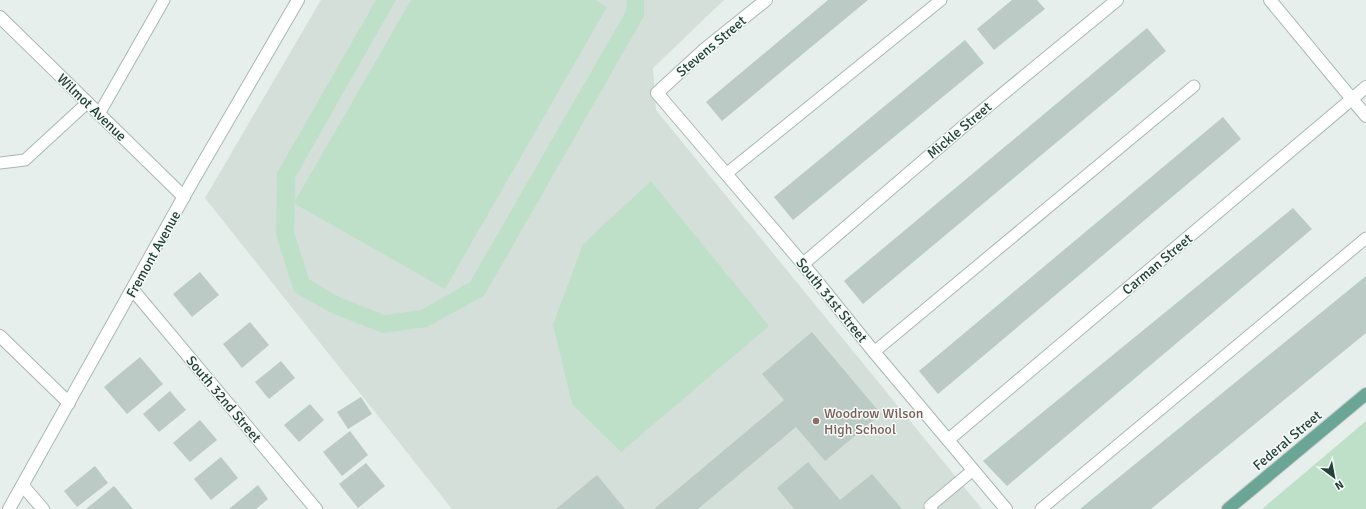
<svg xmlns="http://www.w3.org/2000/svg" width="1366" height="509" viewBox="0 0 1366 509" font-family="Signika,sans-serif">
  <rect width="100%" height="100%" fill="#e6efeb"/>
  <polygon fill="#d4dfda" points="321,0 724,0 653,68 656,110 982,509 452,509 205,198"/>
  <g fill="#bfe0c8">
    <polygon points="376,0 396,0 295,178 295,201 411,0 596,0 607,7 445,289 295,204 294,232 309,279 339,297 385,315 421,310 470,282 626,11 627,0 644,0 644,16 484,296 427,327 383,333 331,313 294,292 276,235 277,173"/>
    <polygon points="651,181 769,326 621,452 572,404 553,325 583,244"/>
    <polygon points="1366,421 1366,509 1262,509"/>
  </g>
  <g fill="#bbcac4">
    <polygon points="828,0 868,0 722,121 706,102"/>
    <polygon points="1012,0 1037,0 1045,9 994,50 977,29"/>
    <polygon points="1147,28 1166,51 863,304 844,281"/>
    <polygon points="965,40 984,63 793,220 774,197"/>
    <polygon points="1223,117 1241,139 938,394 919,371"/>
    <polygon points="1293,208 1312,229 1007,486 983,461"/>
    <polygon points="200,272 219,295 192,317 173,294"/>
    <polygon points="1366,276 1366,333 1151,509 1080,509"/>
    <polygon points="250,322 269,345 242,368 223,344"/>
    <polygon points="812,332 881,414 825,461 796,427 698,509 654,509 784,400 762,374"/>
    <polygon points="140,357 163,384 127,414 104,387"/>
    <polygon points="281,361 295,378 269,399 255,382"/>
    <polygon points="170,391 186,410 159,432 143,414"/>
    <polygon points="361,397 372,414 348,429 337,412"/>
    <polygon points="310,404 324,420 299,442 284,425"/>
    <polygon points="200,420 217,440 190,462 173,443"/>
    <polygon points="350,431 368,455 342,476 323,452"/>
    <polygon points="221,457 238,478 211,500 194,479"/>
    <polygon points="808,462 840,500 872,474 902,509 794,509 777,488"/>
    <polygon points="366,463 385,486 358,508 339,484"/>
    <polygon points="95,466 108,483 77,507 64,491"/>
    <polygon points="597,475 625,509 556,509"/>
    <polygon points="258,485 268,499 256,509 229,509"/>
    <polygon points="114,486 133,509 86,509"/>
  </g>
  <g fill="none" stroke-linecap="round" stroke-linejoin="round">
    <g stroke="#a8b8b2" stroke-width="13">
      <g id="lane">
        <polyline points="99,114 164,0"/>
        <polyline points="0,163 25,160 87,103"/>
        <polyline points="726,174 941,0"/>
        <polyline points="874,352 1194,86"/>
        <polyline points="932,509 930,506 973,470"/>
        <polyline points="1041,509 1366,238"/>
      </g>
    </g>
    <g stroke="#a8b8b2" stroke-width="14">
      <g id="street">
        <polyline points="766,0 705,49 657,93 803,264 874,352 1006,509"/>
        <polyline points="1270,0 1366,116"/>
        <polyline points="0,17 184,197"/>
        <polyline points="803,264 965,125 1117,0"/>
        <polyline points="133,290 316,509"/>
        <polyline points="0,336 69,403"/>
        <polyline points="948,440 1366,87"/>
        <polyline points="23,486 43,509"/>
        <polyline points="9,509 192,182 298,0"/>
      </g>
    </g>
    <g stroke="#c2cac8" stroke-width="14">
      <polyline id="primary" points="1228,509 1366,394"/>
    </g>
    <use href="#lane" stroke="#fff" stroke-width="11"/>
    <use href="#street" stroke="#fff" stroke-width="12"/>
    <use href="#primary" stroke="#6aa596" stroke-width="12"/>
  </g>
  <circle fill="#8d6e63" stroke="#f7fbf9" stroke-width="1.5" cx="816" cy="421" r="4"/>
  <g text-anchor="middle" stroke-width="3" stroke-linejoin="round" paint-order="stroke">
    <g font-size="14" fill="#24423a" stroke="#f7fbf9">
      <text transform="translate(711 46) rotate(-40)" y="5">Stevens Street</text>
      <text transform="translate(92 107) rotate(44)" y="5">Wilmot Avenue</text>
      <text transform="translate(959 130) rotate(-40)" y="5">Mickle Street</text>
      <text transform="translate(153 254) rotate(-61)" y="5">Fremont Avenue</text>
      <text transform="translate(1157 264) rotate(-40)" y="5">Carman Street</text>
      <text transform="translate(832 300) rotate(51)" y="5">South 31st Street</text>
      <text transform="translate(224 399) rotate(50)" y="5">South 32nd Street</text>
      <text transform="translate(1287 440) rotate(-40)" y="5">Federal Street</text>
    </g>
    <g font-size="14" fill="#785e54" stroke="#f7fbf9" text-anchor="start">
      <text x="824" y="418">Woodrow Wilson<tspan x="824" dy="16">High School</tspan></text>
    </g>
  </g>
  <g transform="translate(1334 477) rotate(148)" stroke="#f7fbf9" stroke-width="3" paint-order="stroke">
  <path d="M0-3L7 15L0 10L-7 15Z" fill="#24423a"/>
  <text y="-6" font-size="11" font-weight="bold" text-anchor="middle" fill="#24423a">N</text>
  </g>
</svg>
